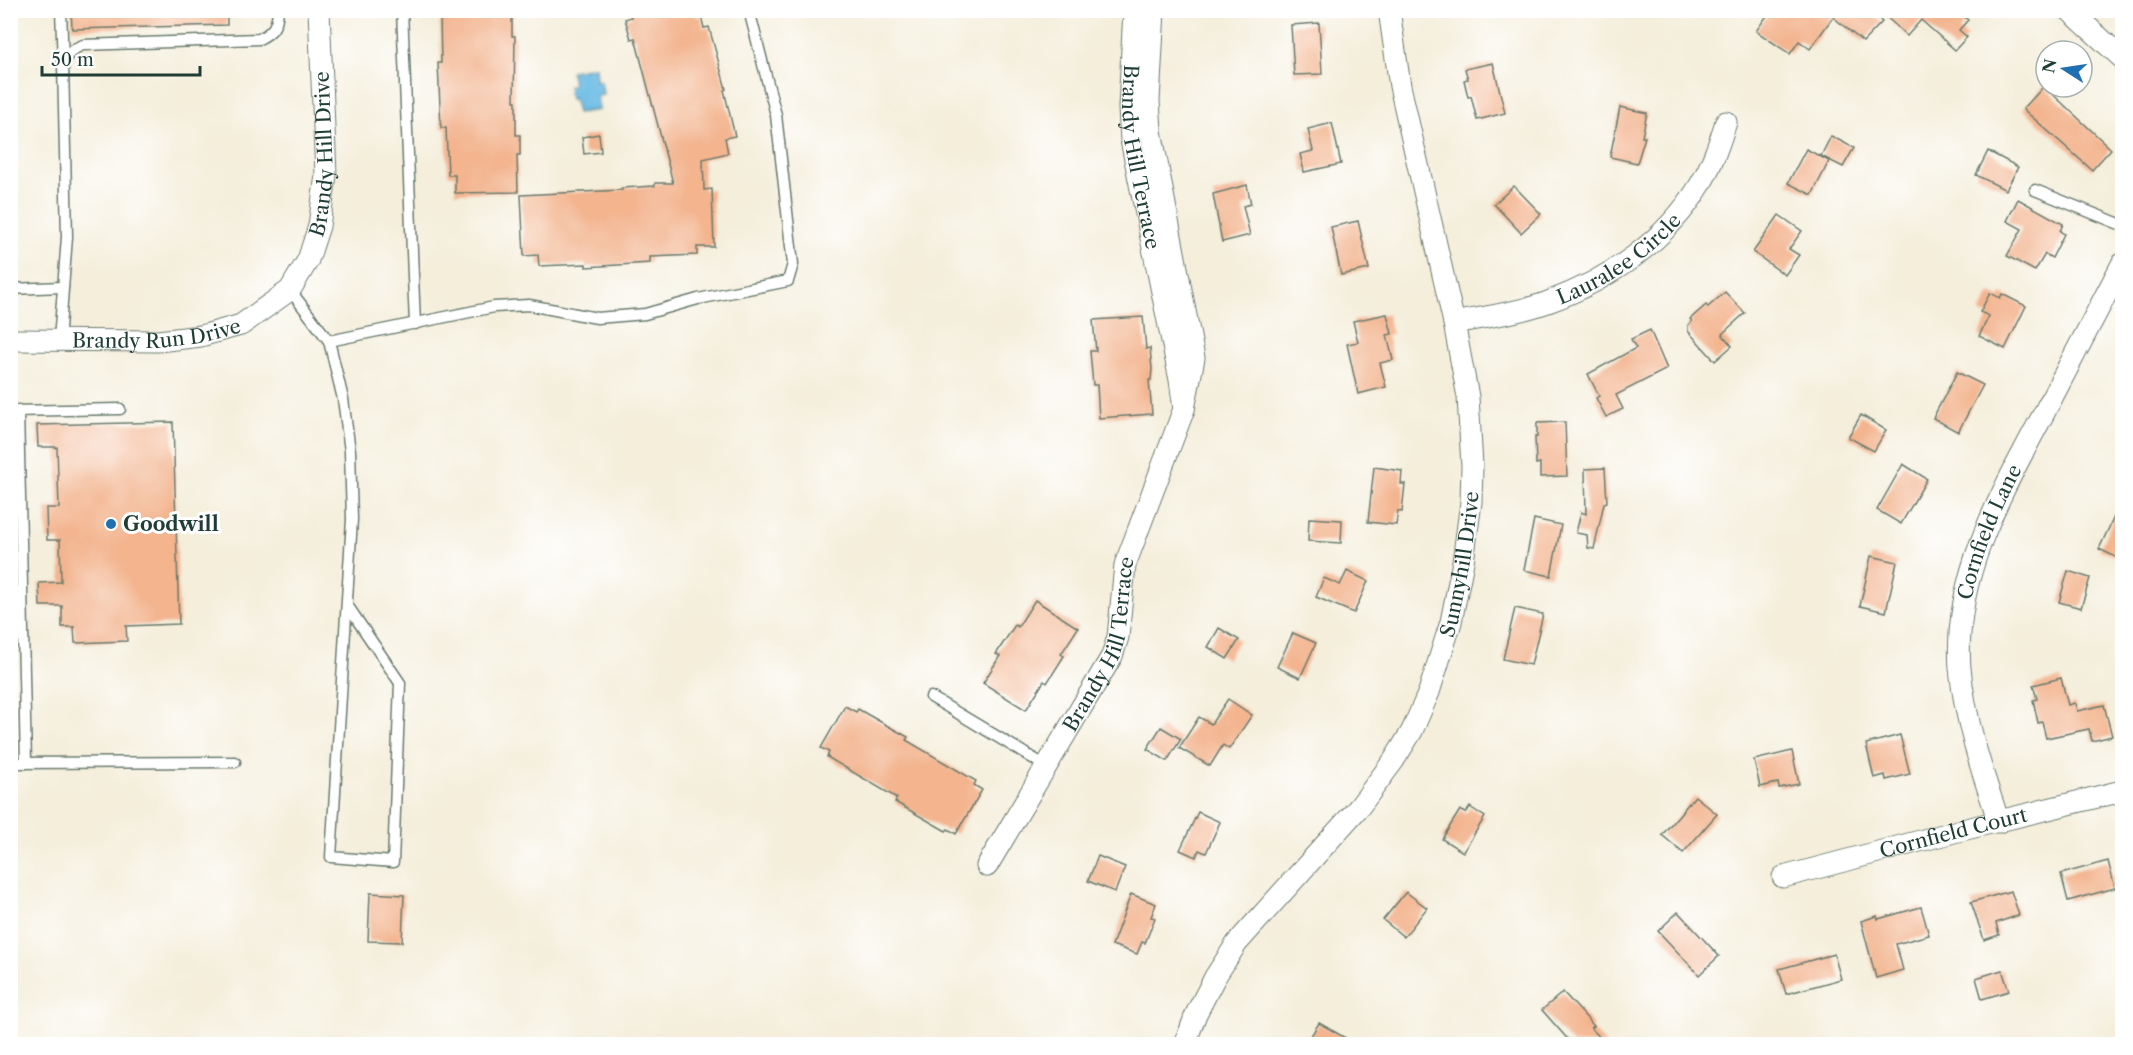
<svg xmlns="http://www.w3.org/2000/svg" width="2133" height="1055" viewBox="0 0 2133 1055" font-family="'Libre Caslon Text',serif">
  <rect width="100%" height="100%" fill="#fff"/>
  <filter id="ink" filterUnits="userSpaceOnUse"><feTurbulence type="fractalNoise" baseFrequency=".0167" numOctaves="2"/><feDisplacementMap in="SourceGraphic" scale="12" xChannelSelector="R" yChannelSelector="G"/><feConvolveMatrix kernelMatrix="1 2 1 2 8 2 1 2 1" color-interpolation-filters="sRGB"/></filter>
  <filter id="wash" filterUnits="userSpaceOnUse"><feTurbulence type="fractalNoise" baseFrequency=".008" numOctaves="4" result="noise"/><feDisplacementMap in="SourceGraphic" scale="24" xChannelSelector="R" yChannelSelector="G"/><feGaussianBlur stdDeviation="1.35" result="paint"/><feColorMatrix in="noise" values="0 0 0 0 0 0 0 0 0 0 0 0 0 0 0 0 0 1.4 0 .05"/><feComposite in="paint" operator="in"/></filter>
  <g filter="url(#wash)">
    <rect width="100%" height="100%" fill="#f4eedb"/>
    <polygon fill="#69bbe4" stroke="#447c8c" stroke-width="1.5" points="595,67 596,81 601,81 603,95 597,96 599,110 577,113 574,99 570,99 568,86 573,85 571,71"/>
    <g id="blocks">
      <g fill="#f3b48e">
        <polygon points="71,10 227,10 227,25 72,29"/>
        <polygon points="451,10 512,10 512,36 515,36 514,101 516,101 516,135 520,135 520,155 517,155 518,192 455,193 455,175 448,175 446,128 441,128 438,63 441,63 440,16 451,16"/>
        <polygon points="630,10 695,10 697,17 701,16 704,28 709,27 726,89 724,90 735,136 725,138 728,153 703,159 704,190 712,189 714,247 697,247 697,255 650,257 650,263 586,267 586,264 539,266 538,255 524,256 521,195 622,190 622,188 655,186 655,183 673,183 635,38 631,39 625,19 631,17"/>
        <polygon points="1771,10 1870,10 1882,22 1863,42 1833,17 1810,49 1799,41 1790,54 1756,31"/>
        <polygon points="1879,10 1957,10 1968,20 1959,30 1967,37 1955,50 1921,20 1907,36"/>
        <polygon points="1319,23 1322,74 1294,75 1291,25"/>
        <polygon points="1493,63 1505,113 1477,120 1471,96 1468,97 1464,80 1468,79 1465,69"/>
        <polygon points="2044,86 2111,149 2092,170 2023,109"/>
        <polygon points="1620,107 1647,113 1642,137 1645,137 1637,163 1610,157"/>
        <polygon points="1332,123 1341,164 1304,172 1300,154 1313,151 1308,129"/>
        <polygon points="599,134 601,152 584,154 582,137"/>
        <polygon points="1831,136 1854,148 1843,167 1821,156"/>
        <polygon points="1806,149 1829,161 1812,195 1788,183"/>
        <polygon points="1988,151 2018,167 2006,190 1976,175"/>
        <polygon points="1247,185 1251,204 1243,206 1250,235 1222,242 1213,194"/>
        <polygon points="1514,186 1541,214 1521,233 1494,204"/>
        <polygon points="2018,199 2063,224 2060,231 2064,234 2052,258 2045,254 2035,271 2007,256 2022,229 2007,221"/>
        <polygon points="1779,215 1802,231 1789,249 1799,255 1785,275 1753,252"/>
        <polygon points="1358,221 1369,269 1341,275 1331,227"/>
        <polygon points="1725,292 1745,313 1722,334 1732,346 1715,361 1688,331 1688,325 1692,321 1690,319 1706,305 1708,307"/>
        <polygon points="1990,293 2000,298 2002,294 2026,306 2005,349 1979,336 1989,316 1980,312"/>
        <polygon points="1387,314 1392,334 1387,335 1393,360 1380,363 1386,387 1358,394 1347,344 1358,342 1353,321"/>
        <polygon points="1143,317 1146,349 1150,348 1152,369 1151,380 1149,380 1152,414 1099,418 1097,385 1093,385 1090,351 1096,351 1093,320"/>
        <polygon points="1650,330 1667,369 1616,395 1623,409 1606,417 1596,398 1599,396 1588,374 1636,348 1631,339"/>
        <polygon points="1957,372 1983,385 1958,432 1933,418"/>
        <polygon points="1861,415 1886,430 1874,451 1848,437"/>
        <polygon points="173,422 179,624 126,626 127,641 75,643 74,627 62,627 62,606 40,606 39,583 61,582 60,540 47,540 46,508 59,508 57,447 38,447 37,425"/>
        <polygon points="1565,422 1567,476 1540,477 1540,463 1536,464 1535,437 1537,437 1537,423"/>
        <polygon points="1903,464 1927,479 1901,524 1877,510"/>
        <polygon points="1374,467 1402,471 1401,484 1405,484 1402,512 1398,511 1396,525 1368,522"/>
        <polygon points="1605,468 1607,502 1604,503 1594,549 1588,548 1587,535 1576,533 1581,512 1586,514 1585,469"/>
        <polygon points="2122,500 2122,560 2099,549"/>
        <polygon points="1309,518 1342,520 1341,543 1308,541"/>
        <polygon points="1534,519 1561,525 1551,576 1524,570"/>
        <polygon points="1871,556 1897,562 1886,612 1860,606"/>
        <polygon points="1347,571 1368,581 1354,613 1316,597 1324,578 1340,585"/>
        <polygon points="2068,571 2090,578 2081,608 2059,602"/>
        <polygon points="1035,600 1078,628 1061,654 1064,656 1047,683 1044,681 1026,710 983,683 1000,656 996,654 1015,625 1018,627"/>
        <polygon points="1515,608 1543,614 1531,665 1503,659"/>
        <polygon points="1219,628 1239,640 1227,659 1208,647"/>
        <polygon points="1293,633 1316,643 1300,678 1277,667"/>
        <polygon points="2061,678 2068,705 2075,703 2077,711 2104,705 2112,736 2092,741 2089,729 2046,738 2042,722 2038,723 2033,700 2037,699 2033,685"/>
        <polygon points="1228,699 1252,715 1229,749 1223,745 1210,766 1179,748 1199,717 1211,724"/>
        <polygon points="845,706 856,712 858,709 879,721 908,737 906,740 976,781 974,785 982,790 956,834 948,829 946,831 895,802 897,798 827,757 829,752 821,748"/>
        <polygon points="1161,727 1181,739 1167,761 1147,749"/>
        <polygon points="1900,735 1910,774 1886,780 1885,775 1874,778 1866,744"/>
        <polygon points="1792,751 1799,784 1779,788 1778,783 1760,787 1754,760"/>
        <polygon points="1695,796 1717,814 1683,853 1662,835"/>
        <polygon points="1470,807 1485,817 1463,852 1442,839 1460,810 1466,813"/>
        <polygon points="1198,812 1220,822 1206,853 1199,850 1196,857 1180,850"/>
        <polygon points="1098,856 1125,867 1115,892 1088,881"/>
        <polygon points="2108,861 2115,888 2068,901 2061,874"/>
        <polygon points="2011,891 2019,915 1996,923 1999,935 1984,940 1971,902"/>
        <polygon points="1406,892 1427,908 1404,937 1383,920"/>
        <polygon points="370,893 404,895 402,942 368,941"/>
        <polygon points="1131,894 1156,904 1151,917 1155,918 1145,943 1142,942 1137,954 1112,945"/>
        <polygon points="1921,907 1929,935 1896,944 1903,970 1876,978 1861,921 1877,916 1878,919"/>
        <polygon points="1678,912 1719,956 1699,975 1658,931"/>
        <polygon points="1834,954 1841,979 1786,994 1779,969"/>
        <polygon points="2002,970 2009,991 1982,999 1976,978"/>
        <polygon points="1563,992 1594,1026 1591,1028 1606,1044 1572,1044 1542,1010"/>
        <polygon points="1319,1023 1356,1044 1306,1044"/>
      </g>
    </g>
  </g>
  <g filter="url(#ink)">
    <use href="#blocks" fill-opacity="0" stroke="#6a7b6e" stroke-width="1.5"/>
    <g fill="none" stroke-linecap="round" stroke-linejoin="round">
      <g stroke="#6a7b6e" stroke-width="13">
        <g id="lane">
          <polyline points="61,10 63,64"/>
          <polyline points="402,10 415,324"/>
          <polyline points="2035,190 2122,225"/>
          <polyline points="10,289 63,287"/>
          <polyline points="290,290 329,341 343,399 350,451 352,519 331,857 393,862 400,683 347,605"/>
          <path d="M59 341 67 237 63 64C67 54 72 49 83 45L259 39C273 32 277 26 278 10"/>
          <polyline points="329,341 494,307 529,305 597,318 645,314 698,299 788,281 793,264 776,115 749,10"/>
          <polyline points="18,410 26,763"/>
          <polyline points="10,411 120,409"/>
          <polyline points="931,697 1046,766"/>
          <polyline points="10,763 235,762"/>
        </g>
      </g>
      <g stroke="#6a7b6e" stroke-width="23">
        <g id="street">
          <path id="s1" d="M1134 10 1129 108 1131 140 1180 380 1184 409 1194 358 1151 131 1149 101 1154 10"/>
          <polyline points="2069,10 2122,58"/>
          <path id="s2" d="M1454 323C1485 317 1518 313 1548 302 1609 280 1666 241 1700 185 1712 165 1719 144 1726 122"/>
          <path id="s3" d="M10 340 158 341 201 336 241 325 290 290 308 260 319 226 326 175 319 10"/>
          <path id="s4" d="M1999 822C1982 772 1965 721 1960 668 1953 575 2002 492 2044 413 2070 363 2096 314 2122 264"/>
          <path id="s5" d="M987 866 1112 656 1118 637 1125 565 1184 409"/>
          <path id="s6" d="M1783 877 1954 832 2122 791"/>
          <path id="s7" d="M1185 1044 1196 1014 1215 977 1237 943 1360 806 1394 760 1412 731 1429 692 1451 622 1463 562 1471 502 1472 466 1468 397 1454 323 1400 86 1389 10"/>
        </g>
      </g>
      <use href="#lane" stroke="#fff" stroke-width="10"/>
      <use href="#street" stroke="#fff" stroke-width="21"/>
    </g>
  </g>
  <circle fill="#1f6fb2" stroke="#fff" stroke-width="2" cx="111" cy="524" r="6"/>
  <g text-anchor="middle" stroke-width="6" stroke-linejoin="round" paint-order="stroke">
    <g font-size="20" fill="#1f3d34" stroke="#fff">
      <text dy="7" stroke="none"><textPath href="#s3" startOffset="436">Brandy Hill Drive</textPath></text>
      <text dy="7" stroke="none"><textPath href="#s1" startOffset="148">Brandy Hill Terrace</textPath></text>
      <text dy="7" stroke="none"><textPath href="#s2" startOffset="180">Lauralee Circle</textPath></text>
      <text dy="7" stroke="none"><textPath href="#s3" startOffset="147">Brandy Run Drive</textPath></text>
      <text dy="7" stroke="none"><textPath href="#s4" startOffset="300">Cornfield Lane</textPath></text>
      <text dy="7" stroke="none"><textPath href="#s7" startOffset="564">Sunnyhill Drive</textPath></text>
      <text dy="7" stroke="none"><textPath href="#s5" startOffset="252">Brandy Hill Terrace</textPath></text>
      <text dy="7" stroke="none"><textPath href="#s6" startOffset="176">Cornfield Court</textPath></text>
    </g>
    <g font-size="20" font-weight="bold" fill="#1f3d34" stroke="#fff" text-anchor="start">
      <text x="123" y="531">Goodwill</text>
    </g>
  </g>
  <rect width="2133" height="1055" fill="none" stroke="#fff" stroke-width="36"/>
  <g transform="translate(2064 69) rotate(282)"><circle r="28" fill="#ffffff" stroke="#a5b1ae" stroke-width="1.5"/>
  <path d="M0-4.5L10 22L0 15L-10 22Z" fill="#1f6fb2"/>
  <text y="-9" font-size="16" font-weight="bold" text-anchor="middle" fill="#1f3d34">N</text>
  </g>
  <path d="M42 66v9h158v-9" fill="none" stroke="#1f3d34" stroke-width="3"/>
  <text x="51" y="66" font-size="18" fill="#1f3d34" stroke="#ffffff" stroke-width="4.5" paint-order="stroke">50 m</text>
</svg>
